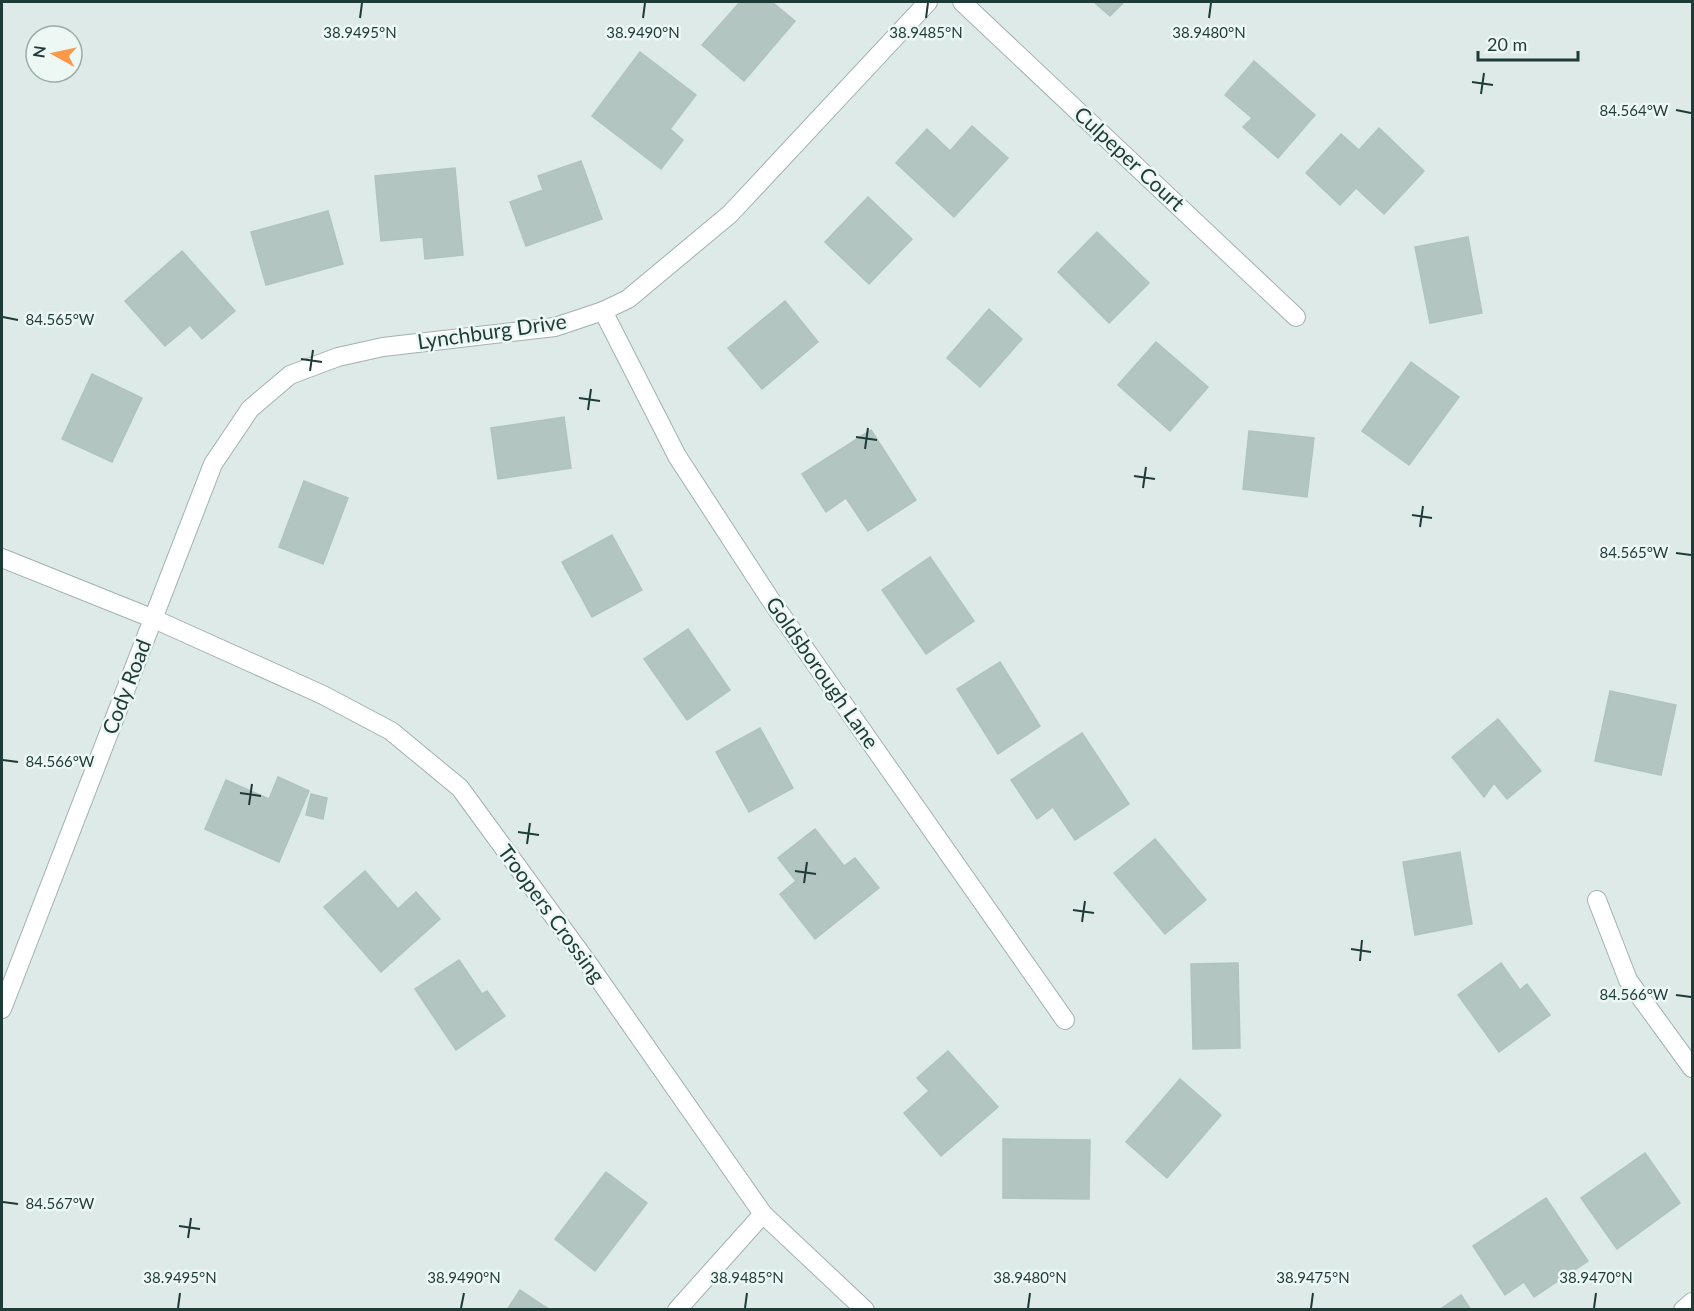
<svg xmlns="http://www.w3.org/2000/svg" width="1694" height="1311" viewBox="0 0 1694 1311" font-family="Lato,sans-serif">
  <rect width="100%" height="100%" fill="#ddeae7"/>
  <g fill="#b2c5c1" stroke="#afc4c0" stroke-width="1.5">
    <polygon points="740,2 772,2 795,21 744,81 702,45"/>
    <polygon points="1094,2 1124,2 1110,16"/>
    <polygon points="640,52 696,95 670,129 683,140 661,169 592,116"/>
    <polygon points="1254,61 1315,115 1278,158 1243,127 1252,118 1225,95"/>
    <polygon points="972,126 1008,158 954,217 896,163 927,129 950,151"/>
    <polygon points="1379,128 1424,171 1384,214 1356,188 1340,205 1306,173 1341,134 1359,150"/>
    <polygon points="581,161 602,219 526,246 510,202 543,190 538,176"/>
    <polygon points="455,168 463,255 425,259 423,237 381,241 375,176"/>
    <polygon points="868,197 912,239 869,284 825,242"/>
    <polygon points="328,211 343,264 266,285 251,232"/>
    <polygon points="1097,232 1149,283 1109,323 1058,272"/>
    <polygon points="1468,237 1482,313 1430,323 1415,247"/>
    <polygon points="182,251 235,311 202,339 190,325 165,346 125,301"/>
    <polygon points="785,301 818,342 762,389 728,348"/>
    <polygon points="989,309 1022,339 980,387 947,358"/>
    <polygon points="1156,342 1208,387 1170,431 1118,385"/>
    <polygon points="1411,362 1459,397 1409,465 1362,431"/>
    <polygon points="92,374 142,398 112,462 62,439"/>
    <polygon points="564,417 571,468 498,479 491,428"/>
    <polygon points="871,430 916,500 868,531 846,498 826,512 802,474"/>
    <polygon points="1249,431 1314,438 1307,497 1243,489"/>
    <polygon points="304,481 348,498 323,564 279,547"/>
    <polygon points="612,535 642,590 592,617 562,562"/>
    <polygon points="930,557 974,621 926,654 882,590"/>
    <polygon points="688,629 730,690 687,720 644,659"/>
    <polygon points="1000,662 1040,726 998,754 957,689"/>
    <polygon points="1610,691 1676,705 1661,775 1595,761"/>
    <polygon points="1498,719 1541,771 1507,799 1494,783 1484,797 1452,757"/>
    <polygon points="760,728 793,788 749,812 716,752"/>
    <polygon points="1082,733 1129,804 1075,840 1053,807 1037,819 1011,780"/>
    <polygon points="278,777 309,791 279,862 205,829 226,780 269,799"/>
    <polygon points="311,794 327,798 323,819 306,815"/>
    <polygon points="815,829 844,866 855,858 879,888 815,939 780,894 796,881 778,858"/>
    <polygon points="1155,839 1206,900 1165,934 1114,873"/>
    <polygon points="1460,852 1472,924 1415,935 1403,862"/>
    <polygon points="365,871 398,909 416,892 440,919 381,972 324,907"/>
    <polygon points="459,960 482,994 487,991 505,1016 456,1050 415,989"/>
    <polygon points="1238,963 1240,1048 1193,1049 1191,964"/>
    <polygon points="1501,963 1520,990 1527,984 1550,1015 1499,1052 1458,995"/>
    <polygon points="948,1051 998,1107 941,1156 904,1113 929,1091 917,1078"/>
    <polygon points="1180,1079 1221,1115 1167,1178 1126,1142"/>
    <polygon points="1003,1139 1090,1140 1089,1199 1003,1198"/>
    <polygon points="1645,1153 1680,1203 1617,1249 1581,1198"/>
    <polygon points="606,1172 647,1203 595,1271 555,1239"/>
    <polygon points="1546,1198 1588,1261 1534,1297 1524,1282 1505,1295 1473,1246"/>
    <polygon points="520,1290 550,1310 507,1310"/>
    <polygon points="1461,1295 1471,1310 1439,1310"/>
  </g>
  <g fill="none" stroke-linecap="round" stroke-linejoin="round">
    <g stroke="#a0b2af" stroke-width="20">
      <g id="street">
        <polyline points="962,2 1296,317"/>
        <polyline points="603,311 677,456 770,599 1065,1020"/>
        <polyline points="2,558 154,619 323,695 391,731 460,788 587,962 763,1214 865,1310"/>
        <polyline points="1597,900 1628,980 1692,1068"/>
        <polyline points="2,1009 213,464 250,409 290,375 338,357 383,347 555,327 603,311 628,299 730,214 928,2"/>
        <polyline points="677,1310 763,1214"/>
        <polyline points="1683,1310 1692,1302"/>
      </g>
    </g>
    <use href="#street" stroke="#fff" stroke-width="18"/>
  </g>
  <path fill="none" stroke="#1e3b38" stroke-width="2" d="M360 18 362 3M643 18 645 3M926 18 928 3M1209 18 1211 3M1472 82 1493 85M1481 94 1484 73M1676 110 1691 113M3 317 18 320M301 359 322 362M310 371 313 350M579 398 600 401M588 410 591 389M856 437 877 440M865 449 868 428M1134 476 1155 479M1143 488 1146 467M1412 515 1432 518M1420 527 1423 506M1676 553 1691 555M3 760 18 762M240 793 261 796M249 805 252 784M518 832 539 835M527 844 530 823M795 871 816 874M804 883 807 862M1073 910 1094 913M1082 922 1085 901M1351 949 1371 952M1360 961 1362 940M1676 995 1691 997M3 1202 18 1204M179 1226 200 1229M188 1238 191 1218M178 1308 180 1293M461 1308 464 1293M745 1308 747 1293M1028 1308 1030 1293M1311 1308 1313 1293M1594 1308 1596 1293"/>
  <g text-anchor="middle" stroke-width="5" stroke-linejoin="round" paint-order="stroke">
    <g font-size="21" fill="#1e3b38" stroke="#edf7f4">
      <text transform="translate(1129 159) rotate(43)" y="7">Culpeper Court</text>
      <text transform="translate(492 332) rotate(-8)" y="7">Lynchburg Drive</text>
      <text transform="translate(822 673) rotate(55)" y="7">Goldsborough Lane</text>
      <text transform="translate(127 687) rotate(-69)" y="7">Cody Road</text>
      <text transform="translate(551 914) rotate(54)" y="7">Troopers Crossing</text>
    </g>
  </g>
  <g font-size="15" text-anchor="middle" fill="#1e3b38" stroke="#edf7f4" stroke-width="5" stroke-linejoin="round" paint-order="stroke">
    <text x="360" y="38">38.9495°N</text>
    <text x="643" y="38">38.9490°N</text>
    <text x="926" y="38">38.9485°N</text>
    <text x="1209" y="38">38.9480°N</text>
    <text x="1634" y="116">84.564°W</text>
    <text x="60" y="325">84.565°W</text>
    <text x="1634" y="558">84.565°W</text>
    <text x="60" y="767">84.566°W</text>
    <text x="1634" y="1000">84.566°W</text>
    <text x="60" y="1209">84.567°W</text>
    <text x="180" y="1283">38.9495°N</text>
    <text x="464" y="1283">38.9490°N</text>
    <text x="747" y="1283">38.9485°N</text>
    <text x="1030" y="1283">38.9480°N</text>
    <text x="1313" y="1283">38.9475°N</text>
    <text x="1596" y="1283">38.9470°N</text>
  </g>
  <rect width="1694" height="1311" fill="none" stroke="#1e3b38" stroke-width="6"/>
  <g transform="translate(54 54) rotate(278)"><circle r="28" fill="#edf7f4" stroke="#9aaca9" stroke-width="1.5"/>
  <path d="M0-4.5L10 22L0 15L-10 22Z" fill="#fc9949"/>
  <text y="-9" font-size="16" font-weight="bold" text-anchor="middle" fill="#1e3b38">N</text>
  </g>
  <path d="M1478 51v9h100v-9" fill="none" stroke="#1e3b38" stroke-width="3"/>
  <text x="1487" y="51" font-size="18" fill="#1e3b38" stroke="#edf7f4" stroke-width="4.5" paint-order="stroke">20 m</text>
</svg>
